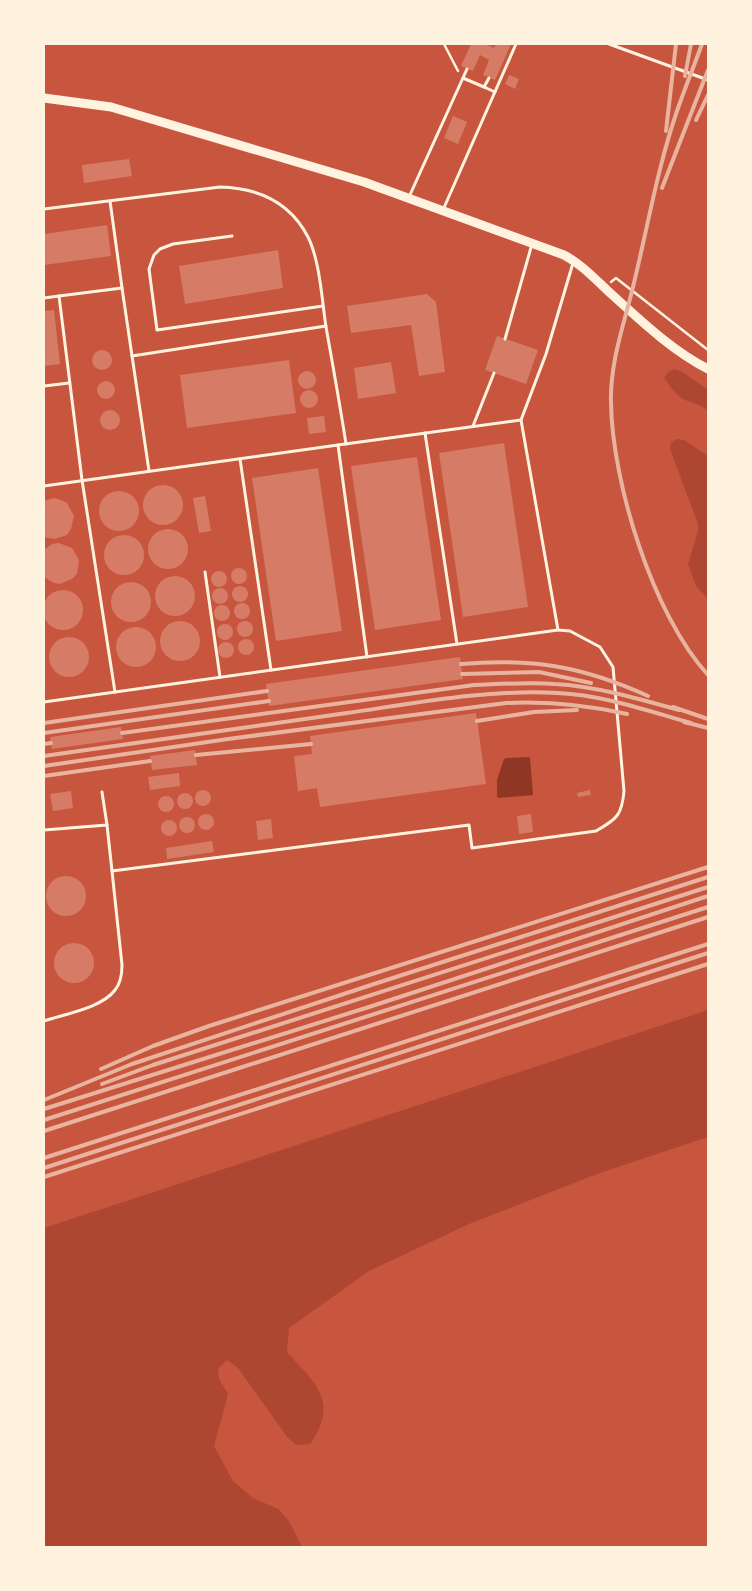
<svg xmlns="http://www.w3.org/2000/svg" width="752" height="1591" viewBox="0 0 752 1591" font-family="Rubik,sans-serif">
  <rect width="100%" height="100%" fill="#c8553d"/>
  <g fill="#ae4732">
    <path d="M674 369 681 371 708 390V411C700 403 688 403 680 397 674 392 668 384 664 378L668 372Z"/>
    <polygon points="677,439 684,440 708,456 708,599 696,586 688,564 698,531 698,524 670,449 671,442"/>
    <path d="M708 1010V1137L597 1174 469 1224 369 1271 289 1328 287 1352C305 1373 332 1393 321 1423 319 1430 314 1438 310 1444L296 1445 288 1438 238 1368 227 1360 218 1369 219 1379 228 1394 214 1446 233 1481 253 1498 278 1509 289 1521 302 1547H44V1228Z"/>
  </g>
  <polygon fill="#8f3625" points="528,757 530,758 533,795 498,798 497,796 497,780 504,759 507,758"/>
  <g fill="#d67c66">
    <polygon points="471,44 485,44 494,48 496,44 511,44 495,80 483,75 489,60 480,55 473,71 461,66"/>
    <polygon points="509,75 519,79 515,89 505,84"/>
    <polygon points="453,116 467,122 458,144 444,138"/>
    <polygon points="129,159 132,176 84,183 82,165"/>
    <polygon points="107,225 111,256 44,265 44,234"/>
    <polygon points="278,250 283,288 185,304 179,266"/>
    <polygon points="427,294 436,302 445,372 419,376 411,325 351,333 347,306"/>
    <polygon points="54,310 60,364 44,366 44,311"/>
    <polygon points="497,336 538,350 526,384 485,370"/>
    <circle cx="102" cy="360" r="10"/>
    <polygon points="289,360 296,413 187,428 180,375"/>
    <polygon points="391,362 396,393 358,399 354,368"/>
    <circle cx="307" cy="380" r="9"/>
    <circle cx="106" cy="390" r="9"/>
    <circle cx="309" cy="399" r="9"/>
    <circle cx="110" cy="420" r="10"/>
    <polygon points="324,416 326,432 309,434 307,418"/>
    <polygon points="504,443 528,607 463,617 439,453"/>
    <polygon points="417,457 441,620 375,630 351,466"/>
    <polygon points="318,468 342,631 276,641 252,478"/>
    <circle cx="163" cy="505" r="20"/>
    <circle cx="119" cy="511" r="20"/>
    <polygon points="205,496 211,531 199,533 193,498"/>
    <polygon points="54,498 61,500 67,503 74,516 71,529 67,535 55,539 44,537 44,501"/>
    <circle cx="168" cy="549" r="20"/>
    <circle cx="124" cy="555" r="20"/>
    <polygon points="59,543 72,548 79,560 77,574 72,579 60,584 54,583 44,577 44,550 52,544"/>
    <circle cx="239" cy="576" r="8"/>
    <circle cx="219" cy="579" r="8"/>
    <circle cx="175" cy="596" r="20"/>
    <circle cx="131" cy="602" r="20"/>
    <circle cx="240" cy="594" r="8"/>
    <circle cx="220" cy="596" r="8"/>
    <circle cx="63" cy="610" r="20"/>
    <circle cx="242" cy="611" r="8"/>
    <circle cx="222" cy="613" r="8"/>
    <circle cx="180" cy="641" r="20"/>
    <circle cx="245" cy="629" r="8"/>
    <circle cx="225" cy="632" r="8"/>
    <circle cx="136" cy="647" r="20"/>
    <circle cx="69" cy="657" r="20"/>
    <circle cx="246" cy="647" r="8"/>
    <circle cx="226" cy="650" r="8"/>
    <polygon points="460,657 463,679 269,706 266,684"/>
    <polygon points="476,713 486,784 320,807 317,788 298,791 294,756 312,754 310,736"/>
    <polygon points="121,727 123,739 52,749 50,737"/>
    <polygon points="195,750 197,765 152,770 150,756"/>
    <polygon points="179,773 180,786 150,790 148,777"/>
    <circle cx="203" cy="798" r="8"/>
    <polygon points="590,790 591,795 578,797 577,793"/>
    <polygon points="71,791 73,808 53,811 50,794"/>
    <circle cx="185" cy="801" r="8"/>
    <circle cx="166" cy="804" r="8"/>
    <circle cx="206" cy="822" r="8"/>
    <polygon points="531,814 533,832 519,834 517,816"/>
    <circle cx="187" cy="825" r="8"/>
    <polygon points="271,819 273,838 258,840 256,821"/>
    <circle cx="169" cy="828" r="8"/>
    <polygon points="212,841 214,852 167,859 166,848"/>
    <circle cx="66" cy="896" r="20"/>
    <circle cx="74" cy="963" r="20"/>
  </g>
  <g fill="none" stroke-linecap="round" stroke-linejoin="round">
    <g stroke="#fff3e0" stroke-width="2.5">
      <polyline points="444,44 458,71"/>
      <polyline points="611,282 616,278 708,350"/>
    </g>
    <g stroke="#fff3e0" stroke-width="3">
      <polyline points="609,44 708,80"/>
      <polyline points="463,78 484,87"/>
      <polyline points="489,78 484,87 495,92"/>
      <polyline points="409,197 467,69"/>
      <polyline points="110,201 122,288"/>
      <path d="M44 209 220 187C258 188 290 202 308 237 320 261 322 301 326 327 333 366 340 405 346 444"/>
      <polyline points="443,210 516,44"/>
      <polyline points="232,236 173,244 160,249 154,255 149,269 157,330 323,306"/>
      <polyline points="59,296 122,288 149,471"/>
      <polyline points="44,298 59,296 82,480 115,692"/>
      <polyline points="505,339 532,244"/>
      <polyline points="132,356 326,326"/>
      <polyline points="44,386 69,383"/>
      <polyline points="521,420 546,354 573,263"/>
      <polyline points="473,426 494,373"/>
      <polyline points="425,433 457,644"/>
      <polyline points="240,459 271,670"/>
      <polyline points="44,486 338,445 367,657"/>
      <polyline points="205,572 220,677"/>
      <polyline points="44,702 558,630 521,420 338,445"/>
      <polyline points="102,792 107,825"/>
      <path d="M44 830 107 825 112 871 469 825 472 848 596 831C617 819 622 815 624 791L613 667 600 647 570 631 558 630"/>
      <path d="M44 1021C64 1014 102 1008 115 990 121 983 122 974 122 965L112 871"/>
    </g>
    <path stroke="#fff3e0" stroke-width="9" d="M44 98 111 107 364 182 564 255C581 264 594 278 608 291 639 319 671 350 708 369"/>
    <g stroke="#e9b49f" stroke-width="4">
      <path d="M702 44C694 66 685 88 677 111 657 169 647 231 632 291 623 327 610 364 611 402 612 483 653 615 708 675"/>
      <polyline points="685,76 691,44"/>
      <polyline points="696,120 708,95"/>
      <polyline points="666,131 676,44"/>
      <polyline points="662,188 708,70"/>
      <path d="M461 664C532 658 582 666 648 696"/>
      <polyline points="462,674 539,672 591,683"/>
      <polyline points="673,707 708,719"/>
      <polyline points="477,721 534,712 577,710"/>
      <polyline points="684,722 708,728"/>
      <polyline points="44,723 267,691"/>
      <polyline points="44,733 269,701"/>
      <path d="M122 733 474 685C501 684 528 682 555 684 595 686 640 699 679 710"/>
      <polyline points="44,744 51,743"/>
      <polyline points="196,755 311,744"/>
      <path d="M44 756C145 742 246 727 347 713 416 703 489 689 558 693 603 695 648 711 691 723"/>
      <path d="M44 766 228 739 506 703C547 701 587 705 627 714"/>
      <polyline points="44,776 150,761"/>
      <polyline points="101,1069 153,1046 209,1026 708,867"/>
      <polyline points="102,1084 153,1065 708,887"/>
      <polyline points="44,1100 132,1064 371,985 708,877"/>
      <polyline points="44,1109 369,1007 708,896"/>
      <polyline points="44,1120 708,907"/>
      <polyline points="44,1131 708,917"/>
      <polyline points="44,1158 708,944"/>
      <polyline points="44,1168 708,953"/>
      <polyline points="44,1177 708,964"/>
    </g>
  </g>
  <rect width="752" height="1591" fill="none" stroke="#fff3e0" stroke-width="90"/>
</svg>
